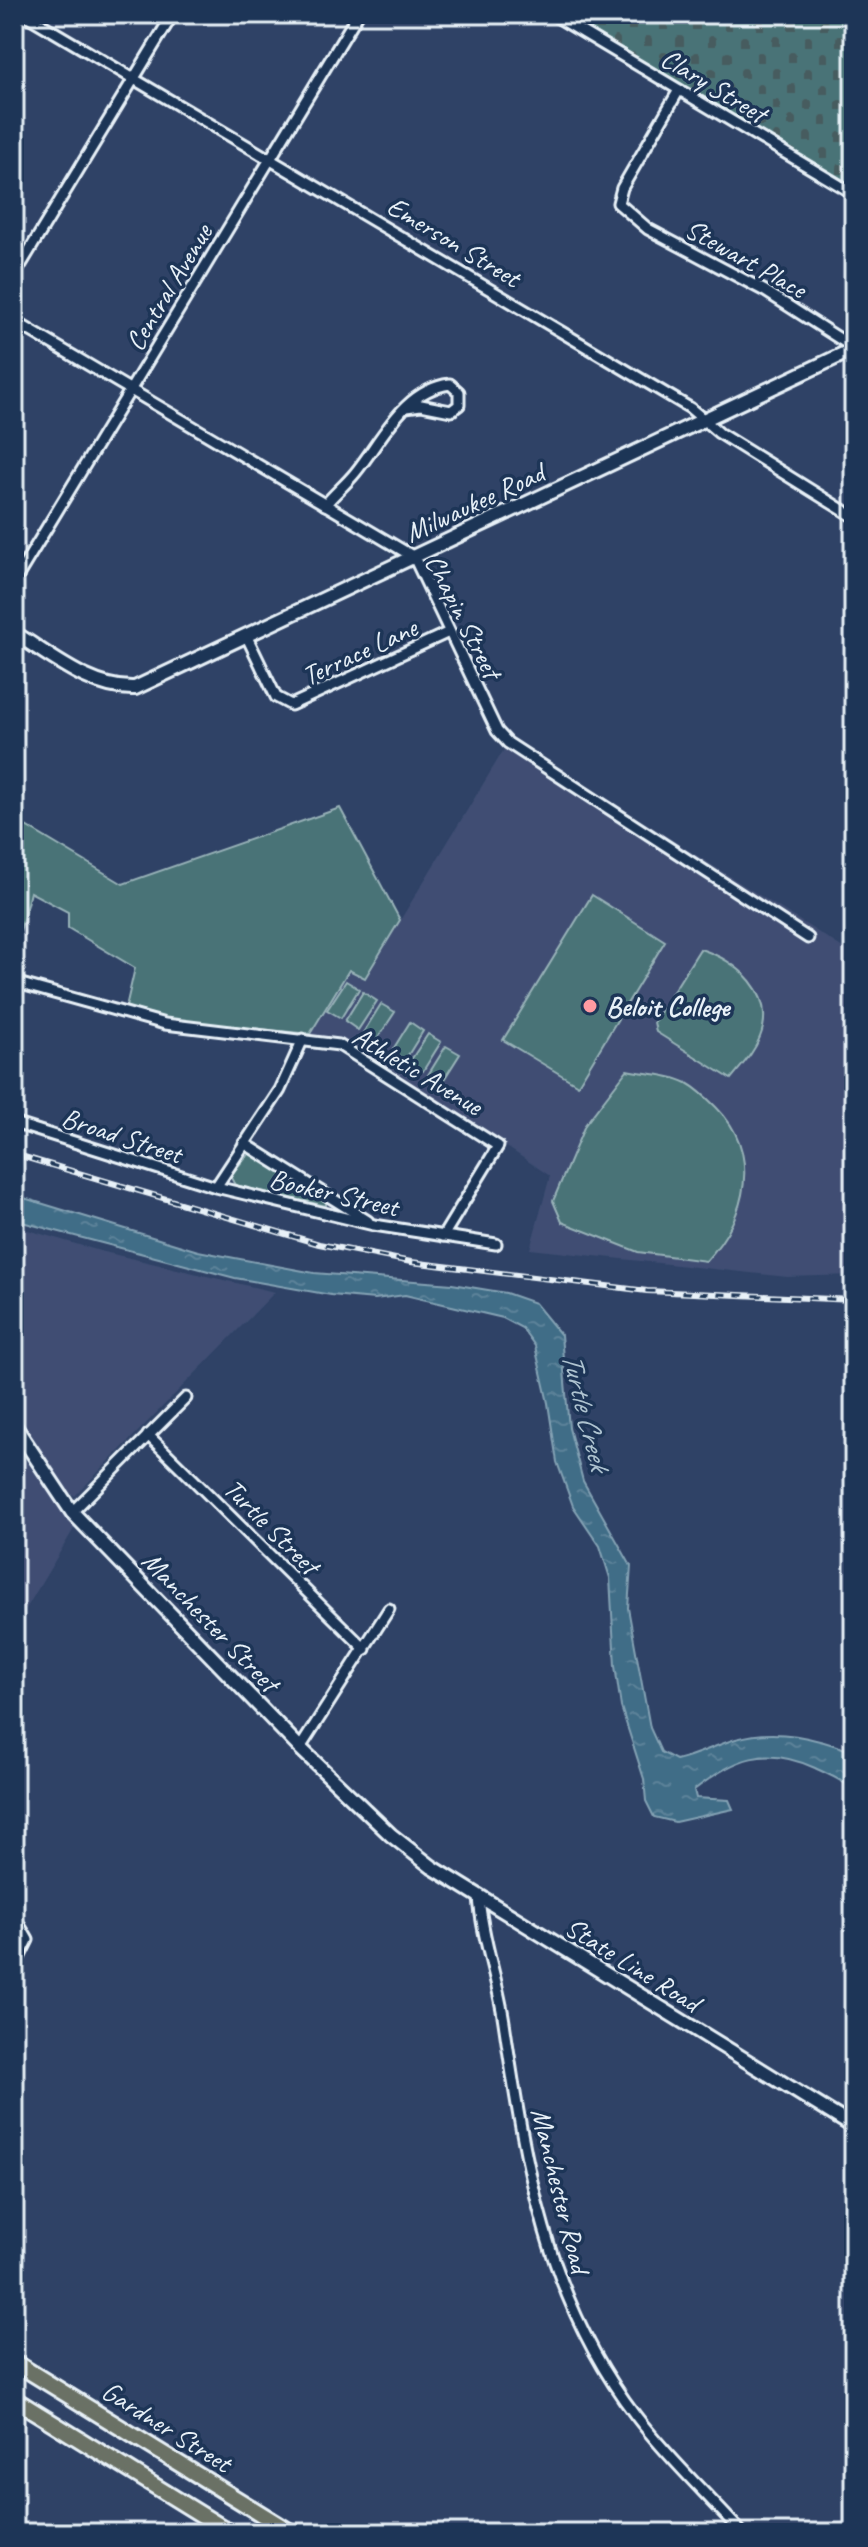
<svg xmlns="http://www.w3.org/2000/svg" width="868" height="2547" viewBox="0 0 868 2547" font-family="Caveat,sans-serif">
  <defs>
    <pattern id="cemetery-stones" width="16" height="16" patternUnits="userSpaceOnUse" patternTransform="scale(2)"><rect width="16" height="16" fill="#497377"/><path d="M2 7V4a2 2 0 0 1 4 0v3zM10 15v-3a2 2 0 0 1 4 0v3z" fill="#475b5e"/></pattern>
    <pattern id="water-ripples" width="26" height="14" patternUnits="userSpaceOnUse" patternTransform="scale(2)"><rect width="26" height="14" fill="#416d87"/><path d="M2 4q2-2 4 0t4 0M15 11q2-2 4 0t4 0" fill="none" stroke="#5c8299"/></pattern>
  </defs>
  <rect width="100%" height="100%" fill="#2f4266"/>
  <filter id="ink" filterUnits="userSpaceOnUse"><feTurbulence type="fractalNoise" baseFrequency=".0125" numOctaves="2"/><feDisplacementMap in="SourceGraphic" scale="16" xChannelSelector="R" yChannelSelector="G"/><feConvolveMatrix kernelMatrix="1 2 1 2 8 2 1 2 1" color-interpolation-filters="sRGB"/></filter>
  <g filter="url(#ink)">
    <g fill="#3f4e73">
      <polygon points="511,738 854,955 854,1275 787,1277 530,1249 550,1176 356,1046 310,1034 350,969 365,978"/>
      <polygon points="14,1226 100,1251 275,1292 75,1496 59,1486 14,1415"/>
      <polygon points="14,1445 75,1527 14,1629"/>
    </g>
    <polygon fill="url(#cemetery-stones)" stroke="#98b2b8" stroke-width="2" points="564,14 854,14 854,186"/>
    <g fill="#497377" stroke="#98b2b8" stroke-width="2">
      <polygon points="340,808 400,920 365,978 349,970 310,1034 172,1020 126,1007 135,968 68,928 68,912 30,892 14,957 14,819 123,884"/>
      <polygon points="592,895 665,941 578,1085 503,1040"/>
      <path d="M700 949C737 960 777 994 760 1037 754 1053 742 1065 731 1079L656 1032 654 1022Z"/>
      <polygon points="346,981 359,989 341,1018 327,1010"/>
      <polygon points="363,992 377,1001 358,1030 345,1021"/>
      <polygon points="381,1004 395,1012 376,1041 363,1033"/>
      <polygon points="410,1022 423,1031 405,1060 392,1051"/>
      <polygon points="428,1034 441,1042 423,1071 409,1063"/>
      <polygon points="446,1046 460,1054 441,1084 428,1075"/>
      <path d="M627 1070C646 1074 669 1074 687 1083 698 1089 707 1098 716 1107 762 1153 747 1216 706 1261L638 1252 562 1222 553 1201 585 1125Z"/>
      <polygon points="249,1153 326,1202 326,1206 235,1185 230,1176"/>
    </g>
    <path fill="url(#water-ripples)" stroke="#84a2b4" stroke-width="2" d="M14 1195 198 1251 314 1273 452 1284 506 1293 535 1303 561 1335 569 1428 583 1481 631 1566 628 1608 650 1728 661 1752 676 1760C698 1755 716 1745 736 1739 776 1727 816 1738 854 1752V1790C843 1780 829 1775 815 1768 765 1745 735 1758 694 1790L696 1798 729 1800 733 1809 675 1822 654 1817 646 1801 644 1779 621 1707 615 1666 610 1578 600 1546 573 1506 557 1462 548 1403 535 1346 522 1328 503 1318 405 1295 375 1299 331 1295 235 1278 14 1220Z"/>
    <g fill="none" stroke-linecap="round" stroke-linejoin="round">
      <g stroke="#e8f1f8" stroke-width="15">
        <g id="street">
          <polyline points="24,14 690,408 719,433 854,517"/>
          <polyline points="552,14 854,194"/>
          <polyline points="679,90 622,188 618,203 648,229 765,291 854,348"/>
          <polyline points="14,276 173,14"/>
          <polyline points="14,321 414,557 497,731 508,743 808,938"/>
          <path d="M325 505C334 494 346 484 355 473 382 440 403 390 450 384L459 392V405L451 411 421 405 406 407"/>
          <polyline points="14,582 358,14"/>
          <polyline points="247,637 276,697 291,705 449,632"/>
          <polyline points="14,982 165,1024 339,1045 498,1146 443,1236"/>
          <polyline points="14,1123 216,1187 374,1225 496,1244"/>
          <polyline points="244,1143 368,1221"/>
          <polyline points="216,1187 280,1090 303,1039"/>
          <polyline points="148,1435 365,1649"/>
          <polyline points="72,1512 186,1398"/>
          <polyline points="300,1748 389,1609"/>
          <path d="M479 1897C482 1939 498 1980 504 2022 525 2164 546 2299 636 2416 668 2458 707 2494 742 2533"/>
          <polyline points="14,1916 28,1940 14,1968"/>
        </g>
      </g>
      <g stroke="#e8f1f8" stroke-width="18">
        <g id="secondary">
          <path d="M14 633C51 655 91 690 135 688L854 349"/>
          <polyline points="14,1425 72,1512 300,1748 391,1835 432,1867 854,2127"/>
        </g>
      </g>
      <g stroke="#e8f1f8" stroke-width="20">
        <g id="primary">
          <polyline points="14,2362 292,2533"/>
          <polyline points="14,2399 231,2533"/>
        </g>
      </g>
      <use href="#street" stroke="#1d3557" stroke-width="9"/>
      <use href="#secondary" stroke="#1d3557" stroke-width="12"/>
      <use href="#primary" stroke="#6a7165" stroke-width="14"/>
      <g stroke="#e8f1f8" stroke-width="6">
        <polyline id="rail" points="14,1154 319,1244 411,1262 647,1291 854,1300"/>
      </g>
      <use href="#rail" stroke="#1d3557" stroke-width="3" stroke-dasharray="9" stroke-linecap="butt"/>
    </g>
  </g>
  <circle fill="#ff9aa2" stroke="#1d3557" stroke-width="3" cx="590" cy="1006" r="8"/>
  <g text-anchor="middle" stroke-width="7" stroke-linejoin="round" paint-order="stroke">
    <g font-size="28" fill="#e8f1f8" stroke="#1d3557">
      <text transform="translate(714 85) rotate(31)" y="10">Clary Street</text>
      <text transform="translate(454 241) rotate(31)" y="10">Emerson Street</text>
      <text transform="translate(746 258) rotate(29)" y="10">Stewart Place</text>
      <text transform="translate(168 287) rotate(-59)" y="10">Central Avenue</text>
      <text transform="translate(474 502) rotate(-25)" y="10">Milwaukee Road</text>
      <text transform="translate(464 616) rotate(63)" y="10">Chapin Street</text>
      <text transform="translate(359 651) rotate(-25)" y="10">Terrace Lane</text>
      <text transform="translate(418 1070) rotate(31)" y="10">Athletic Avenue</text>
      <text transform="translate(122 1135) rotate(18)" y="10">Broad Street</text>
      <text transform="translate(334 1192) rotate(13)" y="10">Booker Street</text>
      <text transform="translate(272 1526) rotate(45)" y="10">Turtle Street</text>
      <text transform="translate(211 1621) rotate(46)" y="10">Manchester Street</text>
      <text transform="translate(633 1964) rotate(32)" y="10">State Line Road</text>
      <text transform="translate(561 2190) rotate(76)" y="10">Manchester Road</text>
      <text transform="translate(167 2426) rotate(32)" y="10">Gardner Street</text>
    </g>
    <g font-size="28" font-weight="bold" fill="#e8f1f8" stroke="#1d3557" text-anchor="start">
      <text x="606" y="1016">Beloit College</text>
    </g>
    <g font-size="30" font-style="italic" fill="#aec3d0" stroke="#1d3557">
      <text transform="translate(586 1411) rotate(76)" y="10">Turtle Creek</text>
    </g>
  </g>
  <rect width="868" height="2547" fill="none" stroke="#1d3557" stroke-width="48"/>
  <rect x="24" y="24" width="820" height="2499" fill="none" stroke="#e8f1f8" stroke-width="3" filter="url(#ink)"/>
</svg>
